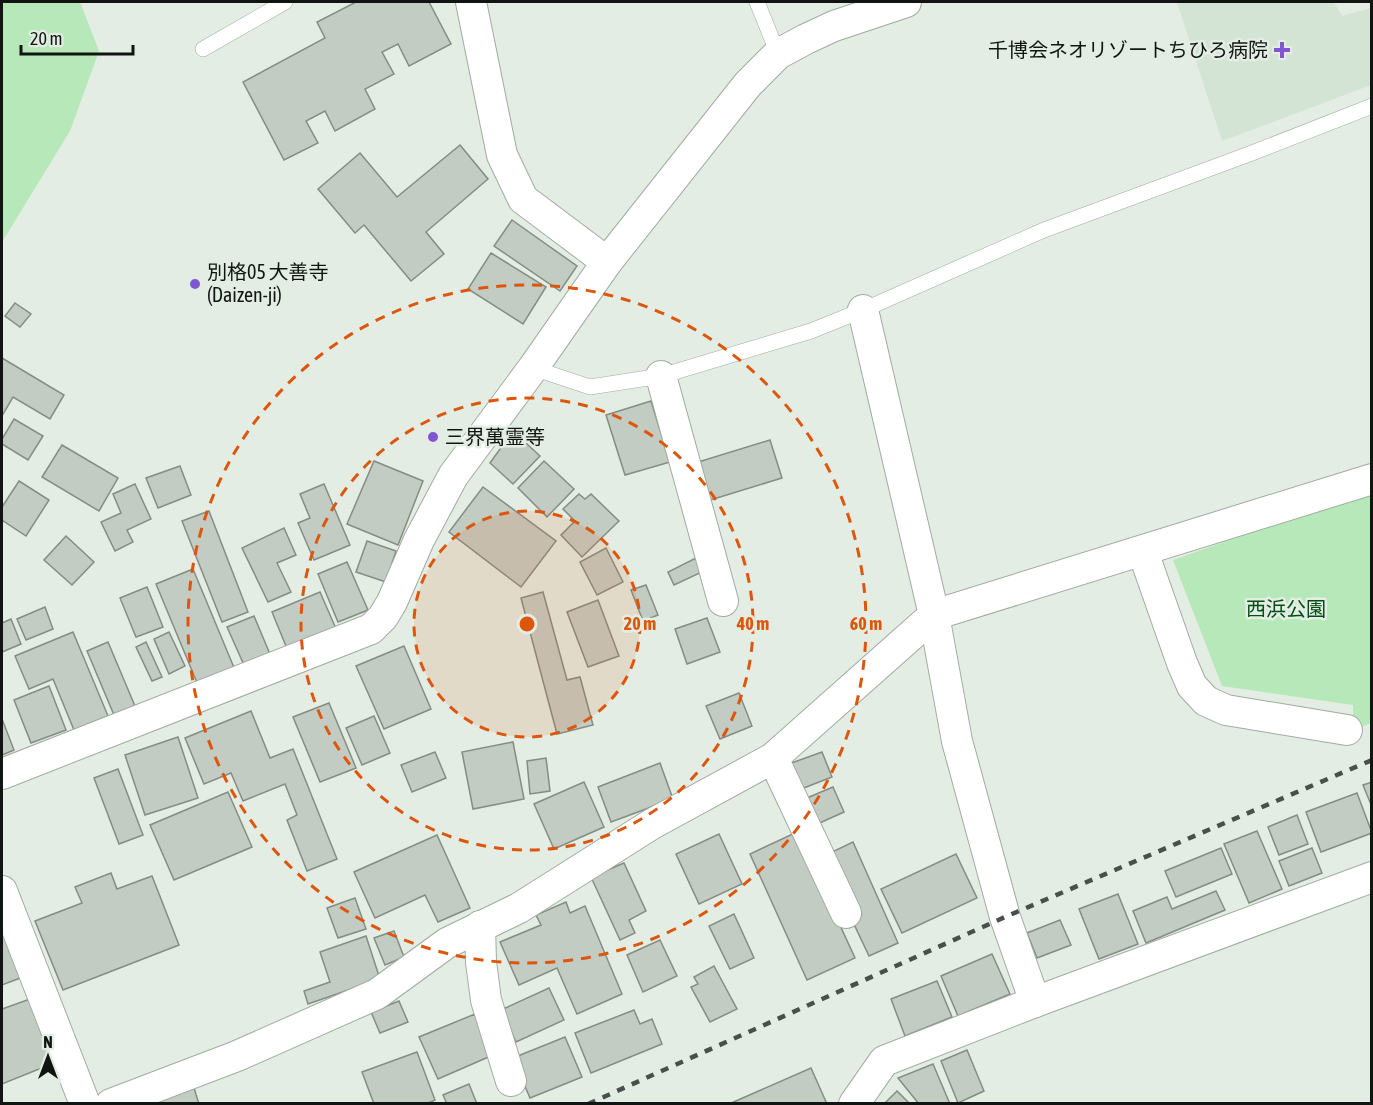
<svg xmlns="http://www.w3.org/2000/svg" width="1373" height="1105" viewBox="0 0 1373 1105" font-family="'Asap Condensed','Noto Sans JP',sans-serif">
  <rect width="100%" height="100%" fill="#e3ede3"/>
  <polygon fill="#d3e3d4" points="1177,2 1334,2 1342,16 1371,8 1371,85 1222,141"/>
  <g fill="#b6e8b9">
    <polygon points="2,2 80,2 99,51 70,131 2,242"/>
    <polygon points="1371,490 1371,723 1353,730 1353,705 1222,686 1173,560"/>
  </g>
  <g fill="#c3ccc3" stroke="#848d84" stroke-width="1.5">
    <polygon points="356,2 429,2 451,44 409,66 398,44 382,52 394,74 365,89 375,109 335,131 325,111 306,121 318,143 284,160 243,82 325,38 317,22"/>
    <polygon points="460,145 488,179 426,232 444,254 411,281 364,225 355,233 318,189 360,153 397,197"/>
    <polygon points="512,220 577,266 560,291 494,246"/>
    <polygon points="491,253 546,287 523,324 468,289"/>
    <polygon points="15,303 31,314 20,327 5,316"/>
    <polygon points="2,358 64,395 50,419 13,397 2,416"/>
    <polygon points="651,401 670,462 625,475 606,415"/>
    <polygon points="14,419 43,436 28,460 2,444 2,439"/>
    <polygon points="513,431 540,456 513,484 490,463"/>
    <polygon points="770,440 782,478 707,501 695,463"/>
    <polygon points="62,445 118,478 99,511 42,477"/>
    <polygon points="374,461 423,481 398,545 347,524"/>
    <polygon points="544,461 574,489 547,517 518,488"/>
    <polygon points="180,466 191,495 158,508 146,478"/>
    <polygon points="19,481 49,500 26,536 2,520 2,507"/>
    <polygon points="135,484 151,519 127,530 133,542 115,551 101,522 121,513 113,494"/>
    <polygon points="324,484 350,545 314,560 298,523 310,518 300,494"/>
    <polygon points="483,487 556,541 521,587 449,532"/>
    <polygon points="579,494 585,499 591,494 619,521 582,557 561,535 575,521 563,509"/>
    <polygon points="209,511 248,612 222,622 182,521"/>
    <polygon points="284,528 296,555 277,563 291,592 268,602 242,548"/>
    <polygon points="66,536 94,562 72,585 44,560"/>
    <polygon points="367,541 396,551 386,582 356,572"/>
    <polygon points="606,548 623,582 597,595 580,562"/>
    <polygon points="696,558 702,572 674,585 668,572"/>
    <polygon points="347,562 368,610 338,622 318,574"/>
    <polygon points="193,569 235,670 198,685 156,584"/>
    <polygon points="646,585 658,615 643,621 631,590"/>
    <polygon points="147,587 163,627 136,637 120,598"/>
    <polygon points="320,592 337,631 288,651 272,612"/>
    <polygon points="543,592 567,680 580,677 593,725 557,734 521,598"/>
    <polygon points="598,600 619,656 588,667 567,612"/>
    <polygon points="45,607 53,629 26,640 17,619"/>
    <polygon points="254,616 270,654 244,665 227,627"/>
    <polygon points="707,618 720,652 687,664 675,629"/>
    <polygon points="11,619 21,644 2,652 2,623"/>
    <polygon points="73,632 108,716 74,730 53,679 29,689 15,656"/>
    <polygon points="169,632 185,666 169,674 154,639"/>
    <polygon points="108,642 135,706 114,715 87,651"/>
    <polygon points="146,642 162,677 152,681 136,647"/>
    <polygon points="404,646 431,709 384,729 356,666"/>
    <polygon points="49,686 66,730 31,743 14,700"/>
    <polygon points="739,693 752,726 720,739 706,706"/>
    <polygon points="329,703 356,768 320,782 293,717"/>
    <polygon points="251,711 270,758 293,749 337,859 307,871 287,820 297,815 285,784 243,801 231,773 204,784 185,738"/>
    <polygon points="374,716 390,753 362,765 346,728"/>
    <polygon points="2,719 14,750 2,755"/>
    <polygon points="178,737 198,798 145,815 125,755"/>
    <polygon points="513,742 524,799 473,809 462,752"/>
    <polygon points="435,752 446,778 412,792 401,765"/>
    <polygon points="822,752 832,777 796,791 786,765"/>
    <polygon points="546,758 550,791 530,794 527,761"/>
    <polygon points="660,763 673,799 611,822 598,787"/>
    <polygon points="118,769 143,835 119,844 94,778"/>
    <polygon points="584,782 604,827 554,849 534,804"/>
    <polygon points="1372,782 1372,807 1363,785"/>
    <polygon points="833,787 844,812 813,826 802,800"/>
    <polygon points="228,792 252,847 174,880 150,825"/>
    <polygon points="1357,793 1372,833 1321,852 1306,812"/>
    <polygon points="1297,815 1308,844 1279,855 1268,827"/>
    <polygon points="1257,831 1282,889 1249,903 1224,844"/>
    <polygon points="797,832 855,958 807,980 750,854"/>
    <polygon points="719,834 742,884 699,904 676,854"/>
    <polygon points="437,835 470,908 438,922 425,895 375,918 354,872"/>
    <polygon points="853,842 898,943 869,956 852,920 861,915 832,852"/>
    <polygon points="1221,848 1232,874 1176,897 1165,871"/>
    <polygon points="1312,848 1322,873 1289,886 1279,861"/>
    <polygon points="956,854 977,898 902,933 881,889"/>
    <polygon points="624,863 646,911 629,920 635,933 620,940 591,877"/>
    <polygon points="111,873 117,889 152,876 179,945 63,990 35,921 82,903 75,887"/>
    <polygon points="1216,891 1225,910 1146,943 1133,911 1167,897 1172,909"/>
    <polygon points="1118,894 1138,944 1099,959 1079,909"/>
    <polygon points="355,898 366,929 338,938 327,908"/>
    <polygon points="566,902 570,913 585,906 622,994 577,1014 557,968 519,985 500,942 541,925 536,915"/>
    <polygon points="734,914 754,958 730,969 709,926"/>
    <polygon points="1060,920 1071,945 1037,958 1027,933"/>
    <polygon points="394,931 404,957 385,965 374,938"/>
    <polygon points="5,932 23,977 2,985 2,934"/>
    <polygon points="366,936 380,979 308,1004 304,991 330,982 320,952"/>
    <polygon points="660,940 677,976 643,992 627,955"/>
    <polygon points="992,954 1010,994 958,1016 941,976"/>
    <polygon points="714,966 737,1009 710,1022 691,987 698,984 694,977"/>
    <polygon points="937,981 952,1017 905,1036 891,999"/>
    <polygon points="549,988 564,1020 516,1042 501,1010"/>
    <polygon points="30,999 54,1063 2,1084 2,1009"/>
    <polygon points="399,1001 408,1022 380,1033 371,1012"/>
    <polygon points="634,1010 640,1024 652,1019 662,1044 591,1073 575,1033"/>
    <polygon points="475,1014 493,1055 438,1079 419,1037"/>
    <polygon points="565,1037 582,1077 530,1098 513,1058"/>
    <polygon points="967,1050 984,1091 958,1103 941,1061"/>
    <polygon points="417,1052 435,1100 426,1104 374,1104 362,1072"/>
    <polygon points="933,1064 950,1104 919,1104 898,1078"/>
    <polygon points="811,1068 827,1104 729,1104"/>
    <polygon points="469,1084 477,1104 447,1104 443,1095"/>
    <polygon points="194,1088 199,1104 150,1104"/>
    <polygon points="897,1091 910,1104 884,1104"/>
  </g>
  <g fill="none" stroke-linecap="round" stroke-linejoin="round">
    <g stroke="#a2aba2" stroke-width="16">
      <g id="service">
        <polyline points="757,2 778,54"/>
        <polyline points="203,49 285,2"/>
        <polyline points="533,368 590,387 661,376 811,331 863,310 1044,230 1252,153 1372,106"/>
      </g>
    </g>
    <g stroke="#a2aba2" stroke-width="32">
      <g id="minor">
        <polyline points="471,2 502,155 523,199 607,262"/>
        <polyline points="863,310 934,615 957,741 1005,917 1035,1002"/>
        <polyline points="661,376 723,601"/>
        <polyline points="1143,552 1182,663 1192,686 1206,701 1226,710 1347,730"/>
        <polyline points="773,758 846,913"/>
        <polyline points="2,774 371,629 383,617 392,602 419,540 453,476 533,368 607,262 748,84 778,54 806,39 834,26 906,2"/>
        <polyline points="2,891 85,1104"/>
        <polyline points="480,926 481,962 486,1000 511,1081"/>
        <polyline points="111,1104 237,1056 377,994 447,943 519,908 652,824 773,758 934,615 1372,479"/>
        <polyline points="854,1104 884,1061 1035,1002 1372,877"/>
      </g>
    </g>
    <use href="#service" stroke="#fff" stroke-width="15"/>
    <use href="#minor" stroke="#fff" stroke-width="30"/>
    <polyline stroke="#494f4a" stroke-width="4.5" stroke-dasharray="8 8" stroke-linecap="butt" points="588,1104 1005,917 1372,760"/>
  </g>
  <circle cx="527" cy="624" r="113" fill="#dd560c" fill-opacity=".12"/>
  <g fill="none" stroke="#dd560c" stroke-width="3" stroke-dasharray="10 8">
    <circle cx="527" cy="624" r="113"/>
    <circle cx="527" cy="624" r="226"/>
    <circle cx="527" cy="624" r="339"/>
  </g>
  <g fill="#8157d1" stroke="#e3ede3" stroke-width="2">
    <path d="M1279 41h6v6h6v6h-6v6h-6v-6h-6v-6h6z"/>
    <circle cx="195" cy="284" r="6"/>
    <circle cx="433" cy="437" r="6"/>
  </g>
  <g text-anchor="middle" stroke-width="5" stroke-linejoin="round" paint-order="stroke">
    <g font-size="20" fill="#111512" stroke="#e3ede3" text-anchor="start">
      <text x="1268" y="57" text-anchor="end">千博会ネオリゾートちひろ病院</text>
      <text x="207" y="279">別格05 大善寺<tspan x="207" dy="23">(Daizen-ji)</tspan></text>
      <text x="445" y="444">三界萬霊等</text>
    </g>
    <g font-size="20" fill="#024d15" stroke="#e3ede3">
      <text x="1286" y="616">西浜公園</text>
    </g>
  </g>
  <circle cx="527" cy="624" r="9" fill="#dd560c" stroke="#e3ede3" stroke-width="3"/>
  <g font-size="18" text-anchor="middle" font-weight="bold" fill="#dd560c" stroke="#e3ede3" stroke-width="5" stroke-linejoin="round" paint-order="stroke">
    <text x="640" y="630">20 m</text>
    <text x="753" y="630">40 m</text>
    <text x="866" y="630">60 m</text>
  </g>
  <rect width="1373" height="1105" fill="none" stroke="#111512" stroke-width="6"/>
  <g transform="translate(48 1057)" stroke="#e3ede3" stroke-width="4.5" paint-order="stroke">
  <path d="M0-4.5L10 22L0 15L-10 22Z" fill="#111512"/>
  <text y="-9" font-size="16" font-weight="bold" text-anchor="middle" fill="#111512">N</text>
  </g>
  <path d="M21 45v9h112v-9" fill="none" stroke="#111512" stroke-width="3"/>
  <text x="30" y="45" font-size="18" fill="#111512" stroke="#e3ede3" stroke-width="4.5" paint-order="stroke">20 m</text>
</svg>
